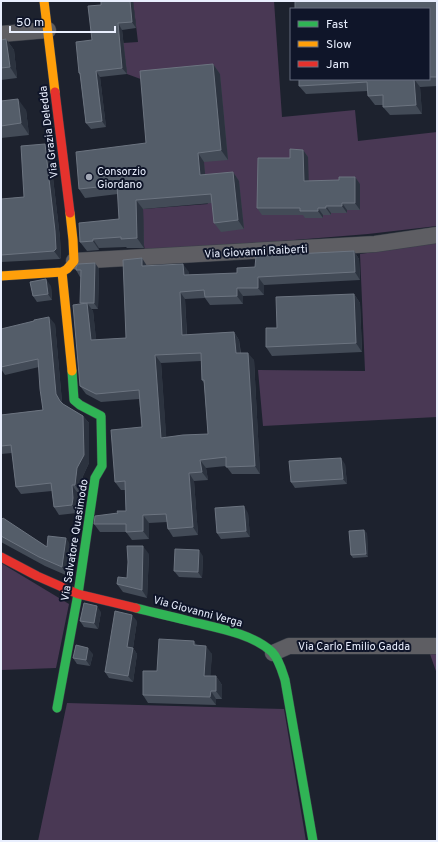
<svg xmlns="http://www.w3.org/2000/svg" width="438" height="842" viewBox="0 0 438 842" font-family="Overpass,sans-serif">
  <rect width="100%" height="100%" fill="#1d222e"/>
  <g fill="#493854">
    <polygon points="133,1 274,1 282,117 355,110 358,141 437,132 437,226 368,234 145,252 144,245 143,209 208,204 146,81 127,74 123,43 138,42"/>
    <polygon points="437,243 437,417 263,426 258,370 365,371 360,254"/>
    <polygon points="1,563 69,604 56,668 1,670"/>
    <polygon points="67,703 284,709 306,841 38,841"/>
  </g>
  <polygon fill="#4d3958" points="437,652 437,674 430,654"/>
  <g fill="none" stroke-linecap="round" stroke-linejoin="round">
    <g stroke="#3b4049" stroke-width="17">
      <g id="street">
        <polyline points="1,34 48,30"/>
        <polyline points="74,261 375,244 437,235"/>
        <polyline points="273,653 289,646 437,646"/>
      </g>
    </g>
    <g stroke="#3b4049" stroke-width="10">
      <g id="fast">
        <path d="M136 608C155 613 174 617 193 622 218 628 253 634 272 652 279 659 282 671 285 680L313 841"/>
        <polyline points="57,708 78,594 95,478 102,466 101,416 80,405 74,400 72,371"/>
      </g>
    </g>
    <g stroke="#3b4049" stroke-width="10">
      <g id="slow">
        <polyline points="44,1 55,92"/>
        <polyline points="62,272 72,371"/>
        <polyline points="1,276 62,272 67,269 74,261 73,240 70,213"/>
      </g>
    </g>
    <g stroke="#3b4049" stroke-width="10">
      <g id="jam">
        <polyline points="55,92 70,213"/>
        <polyline points="1,557 37,576 78,594 136,608"/>
      </g>
    </g>
    <use href="#street" stroke="#5e5e63" stroke-width="16"/>
    <use href="#fast" stroke="#30b455" stroke-width="9"/>
    <use href="#slow" stroke="#ff9f0a" stroke-width="9"/>
    <use href="#jam" stroke="#e5322d" stroke-width="9"/>
  </g>
  <g fill="#434b57" fill-rule="evenodd">
    <polygon points="133,1 136,28 122,30 127,74 100,77 106,127 91,129 86,123 80,75 79,73 92,40"/>
    <polygon points="437,1 437,86 420,87 422,114 390,115 383,107 383,105 375,105 368,96 368,91 306,94 299,86 299,79 429,79 429,9"/>
    <polygon points="6,39 14,50 17,78 1,80 1,40"/>
    <polygon points="213,64 220,74 228,160 204,162 205,175 233,172 239,181 244,229 221,232 214,223 212,203 143,209 144,248 127,248 126,247 99,248 99,250 87,251 80,242 119,219 118,194 85,198 79,189 146,143"/>
    <polygon points="1,101 26,110 29,135 1,138"/>
    <polygon points="303,150 308,157 308,181 339,180 355,177 360,184 360,210 347,210 347,213 331,213 331,215 323,215 323,218 305,218 303,215 262,215 257,208 290,158"/>
    <polygon points="50,152 60,238 61,257 60,259 1,262 1,199 24,197"/>
    <path d="M354 251 359 259 360 280 264 285V295L243 296V304L210 305 205 298 185 299 187 335 234 332 239 340 241 353 254 360 260 474H232L226 466 206 468 208 480 194 481 198 535 173 537 168 529 167 522 149 523V539L132 540 126 532H100L94 524 118 513 126 511 125 490H121L115 482 142 427 139 399 101 402 86 394 80 386 81 277H80L76 270 95 263 99 269 98 309H91L93 311 96 340 126 338 147 266 189 272V275L237 273 255 267ZM201 361 202 380 204 383 208 434 166 437 161 363Z"/>
    <polygon points="51,286 52,300 37,302 33,296"/>
    <polygon points="354,294 360,303 362,352 272,356 266,347 277,328"/>
    <polygon points="55,324 62,402 63,404 83,416 89,423 89,463 83,476 80,492 77,492 78,506 77,513 59,515 54,507 52,491 21,494 16,487 12,453 1,454 1,415 43,410 39,367 5,375 1,369 1,329"/>
    <polygon points="345,464 347,484 295,488 291,482"/>
    <polygon points="248,513 250,537 221,539 217,533"/>
    <polygon points="1,520 47,547 72,547 68,576 45,566 1,542"/>
    <polygon points="367,533 368,557 353,558 351,555"/>
    <polygon points="149,554 147,598 123,592 117,584 127,578"/>
    <polygon points="203,556 202,578 179,577 174,571"/>
    <polygon points="101,612 98,629 84,627 80,621"/>
    <polygon points="137,621 133,648 137,654 133,682 109,678 105,672"/>
    <polygon points="197,646 212,654 210,676 216,676 222,685 222,699 216,699 216,705 148,703 143,695 157,671"/>
    <polygon points="93,654 90,666 77,664 73,658"/>
  </g>
  <g fill="#2c333f">
    <polygon points="130,1 133,1 136,28 132,22"/>
    <polygon points="118,23 122,30 127,74 122,68"/>
    <polygon points="6,39 14,50 17,78 10,67"/>
    <polygon points="213,64 220,74 228,160 221,150"/>
    <polygon points="96,71 100,77 106,127 102,121"/>
    <polygon points="414,79 420,87 422,114 416,105"/>
    <polygon points="18,99 26,110 29,135 21,123"/>
    <polygon points="45,144 50,152 60,238 61,257 60,259 54,251"/>
    <polygon points="303,150 308,157 309,188 304,181"/>
    <polygon points="198,153 204,162 206,184 200,175"/>
    <polygon points="233,172 239,181 244,229 238,220"/>
    <polygon points="355,177 360,184 360,210 355,203"/>
    <polygon points="136,200 143,209 144,248 137,238"/>
    <polygon points="342,203 347,210 347,213 342,206"/>
    <polygon points="326,206 331,213 331,215 326,208"/>
    <polygon points="318,208 323,215 323,218 318,211"/>
    <polygon points="93,239 99,248 99,250 93,241"/>
    <polygon points="354,251 359,259 360,280 355,272"/>
    <polygon points="142,258 147,266 142,266"/>
    <polygon points="95,263 99,269 98,309 94,303"/>
    <polygon points="183,264 189,272 189,283 184,275"/>
    <polygon points="258,277 264,285 264,295 258,288"/>
    <polygon points="46,279 51,286 52,300 48,294"/>
    <polygon points="237,288 243,296 243,304 237,296"/>
    <polygon points="180,292 185,299 187,343 182,335"/>
    <polygon points="354,294 360,303 362,352 356,343"/>
    <polygon points="87,303 93,311 97,348 91,340"/>
    <polygon points="49,317 55,324 62,402 65,409 60,401 56,394"/>
    <polygon points="234,332 239,340 241,361 236,353"/>
    <polygon points="248,353 254,360 260,474 255,466"/>
    <polygon points="155,355 161,363 167,446 161,438"/>
    <polygon points="83,416 89,423 89,463 83,476 80,492 75,485"/>
    <polygon points="341,458 345,464 347,484 343,479"/>
    <polygon points="200,460 206,468 208,480 202,472"/>
    <polygon points="189,473 194,481 198,535 193,527"/>
    <polygon points="72,485 77,492 78,506 77,513 72,505"/>
    <polygon points="244,506 248,513 250,537 246,531"/>
    <polygon points="143,515 149,523 149,539 143,531"/>
    <polygon points="364,530 367,533 368,557 366,554"/>
    <polygon points="66,538 72,547 68,576 62,567"/>
    <polygon points="143,546 149,554 147,598 142,590"/>
    <polygon points="199,550 203,556 202,578 198,572"/>
    <polygon points="97,606 101,612 98,629 94,623"/>
    <polygon points="132,615 137,621 133,648 137,654 133,682 128,676 127,647"/>
    <polygon points="194,641 200,649 194,645"/>
    <polygon points="206,646 212,654 210,684 204,676"/>
    <polygon points="88,648 93,654 90,666 86,660"/>
    <polygon points="216,676 222,685 222,699 216,691"/>
    <polygon points="211,691 216,699 216,705 210,697"/>
  </g>
  <g fill="#545d69" stroke="#6c7480" fill-rule="evenodd">
    <polygon points="101,1 130,1 132,22 118,23 122,68 96,71 102,121 86,123 80,73 79,73 76,42 92,40 88,6 101,5"/>
    <polygon points="295,1 437,1 437,77 429,77 429,9 295,9"/>
    <polygon points="6,39 10,67 1,68 1,40"/>
    <polygon points="213,64 221,150 198,153 200,175 233,172 238,220 214,223 211,194 136,200 137,238 121,239 121,237 93,239 93,241 80,242 79,223 119,219 117,185 79,189 76,152 146,143 140,71"/>
    <polygon points="299,79 414,79 416,105 383,107 383,95 368,96 367,82 299,86"/>
    <polygon points="18,99 21,123 1,126 1,101"/>
    <polygon points="45,144 55,231 56,249 54,251 1,255 1,199 24,197 21,146"/>
    <polygon points="290,149 303,150 304,181 339,180 339,177 355,177 355,203 342,203 342,206 326,206 326,208 318,208 318,211 300,211 300,208 257,208 258,158 290,158"/>
    <path d="M354 251 355 272 258 277V288H237V296L205 297 204 290 180 292 182 335 234 332 236 353H248L255 466 226 467V457L200 460 202 472 189 473 193 527 168 529 166 514 143 515V531L126 532V524H94L95 516 118 513 117 511H126L125 481 115 482 111 430 142 427 139 390 96 394 80 386 73 305 87 303 91 340 126 338 123 260 142 258V266L183 264 184 275 237 273V268L255 267 256 256ZM201 353 202 380H204L208 434 183 435 161 438 155 355Z"/>
    <polygon points="95,263 94,303 80,303 81,270 76,270 76,267 78,264"/>
    <polygon points="46,279 48,294 33,296 30,282"/>
    <polygon points="354,294 356,343 266,347 266,328 277,328 276,297"/>
    <polygon points="49,317 56,394 60,401 63,404 83,416 84,455 77,468 75,485 72,485 73,498 72,505 54,507 51,483 16,487 11,445 1,446 1,415 43,410 40,389 38,359 1,367 1,329 34,321 34,320"/>
    <polygon points="341,458 343,479 291,482 289,461"/>
    <polygon points="244,506 246,531 217,533 215,508"/>
    <polygon points="3,518 47,547 48,536 66,538 62,567 39,557 1,536 1,520"/>
    <polygon points="364,530 366,554 351,555 349,531"/>
    <polygon points="127,546 143,546 142,590 117,584 118,577 127,578 128,562"/>
    <polygon points="175,549 199,550 198,572 174,571"/>
    <polygon points="84,603 97,606 94,623 80,621"/>
    <polygon points="115,611 132,615 127,647 133,648 128,676 105,672"/>
    <polygon points="159,639 194,641 194,645 206,646 204,676 216,676 216,691 211,691 210,697 143,695 143,671 157,671"/>
    <polygon points="76,645 88,648 86,660 73,658"/>
  </g>
  <circle fill="#a2a7b5" stroke="#0f1529" stroke-width="1.5" cx="89" cy="177" r="4"/>
  <g text-anchor="middle" stroke-width="4" stroke-linejoin="round" paint-order="stroke">
    <g font-size="11" fill="#e9effe" stroke="#0f1529">
      <text transform="translate(48 132) rotate(-97)" y="4">Via Grazia Deledda</text>
      <text transform="translate(256 251) rotate(-3)" y="4">Via Giovanni Raiberti</text>
      <text transform="translate(74 540) rotate(-81)" y="4">Via Salvatore Quasimodo</text>
      <text transform="translate(198 611) rotate(15)" y="4">Via Giovanni Verga</text>
      <text x="354" y="650">Via Carlo Emilio Gadda</text>
    </g>
    <g font-size="11" fill="#e9effe" stroke="#0f1529" text-anchor="start">
      <text x="97" y="175">Consorzio<tspan x="97" dy="13">Giordano</tspan></text>
    </g>
  </g>
  <rect width="438" height="842" fill="none" stroke="#e9effe" stroke-width="4"/>
  <rect x="290" y="8" width="140" height="72" fill="#0f1529" stroke="#666c7e"/>
  <rect x="298" y="21" width="20" height="6" fill="#30b455" stroke="#666c7e"/>
  <text x="326" y="28" font-size="12" fill="#e9effe">Fast</text>
  <rect x="298" y="41" width="20" height="6" fill="#ff9f0a" stroke="#666c7e"/>
  <text x="326" y="48" font-size="12" fill="#e9effe">Slow</text>
  <rect x="298" y="61" width="20" height="6" fill="#e5322d" stroke="#666c7e"/>
  <text x="326" y="68" font-size="12" fill="#e9effe">Jam</text>
  <path d="M10 26v6h105v-6" fill="none" stroke="#e9effe" stroke-width="2"/>
  <text x="16" y="26" font-size="12" fill="#e9effe" stroke="#0f1529" stroke-width="3" paint-order="stroke">50 m</text>
</svg>
